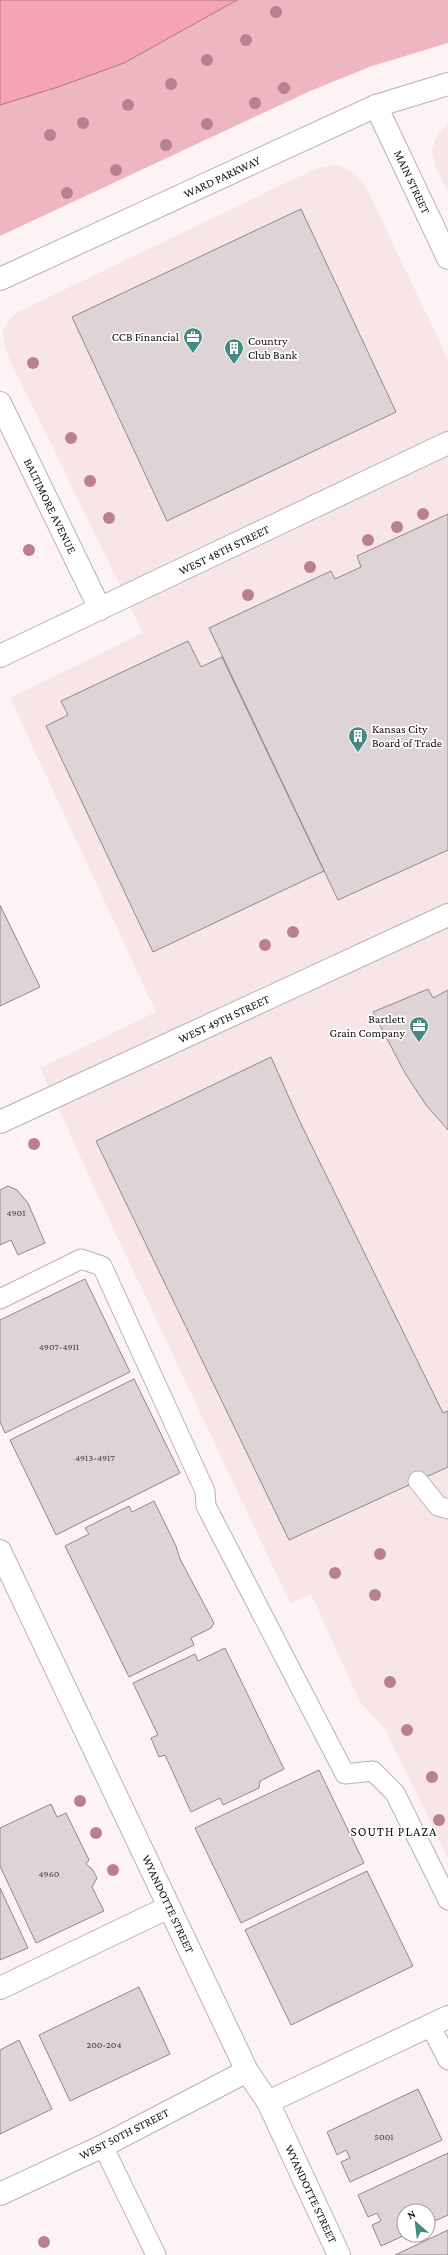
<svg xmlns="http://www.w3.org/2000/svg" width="448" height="2255" viewBox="0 0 448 2255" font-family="'Crimson Pro',serif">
  <rect width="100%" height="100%" fill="#fdf3f5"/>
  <g fill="#f7e5e8">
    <polygon points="448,123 448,192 437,170 432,152 437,135"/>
    <polygon points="337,165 353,172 365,185 448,359 448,1858 385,1729 360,1702 311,1594 290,1603 105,1211 40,1068 156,1012 10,698 143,633 9,358 4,344 3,331 9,320 18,312 296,178 321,167"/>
  </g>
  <polygon fill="#edb6c1" points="0,0 448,0 448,43 369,67 308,92 0,236"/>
  <polygon fill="#f5a4b6" stroke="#b17884" points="0,0 237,0 124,63 58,87 0,105"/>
  <g fill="#ded4d6" stroke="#908889">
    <polygon points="301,209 396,412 167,521 72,317"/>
    <polygon points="448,514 448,850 338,900 209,628 331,571 335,579 361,567 357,556"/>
    <polygon points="188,641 201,667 222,657 324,871 153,952 46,726 68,715 61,701"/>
    <polygon points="0,905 40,987 0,1006"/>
    <polygon points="428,989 433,998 448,990 448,1130 426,1105 405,1073 373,1012"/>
    <polygon points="271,1057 300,1122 443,1413 448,1411 448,1467 289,1540 96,1141"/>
    <polygon points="8,1186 17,1190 28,1203 45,1243 18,1255 11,1240 0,1245 0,1190"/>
    <polygon points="85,1279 130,1372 5,1433 0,1422 0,1320"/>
    <polygon points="134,1379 180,1473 56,1535 10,1440"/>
    <polygon points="154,1501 176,1546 180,1559 214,1623 211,1628 191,1638 194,1645 129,1677 65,1546 89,1534 85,1528 129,1506 132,1512"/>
    <polygon points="225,1648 284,1769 260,1781 259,1788 223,1805 220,1798 191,1812 165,1755 159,1757 151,1738 158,1735 133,1683 195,1654 198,1661"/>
    <polygon points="319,1770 364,1863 241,1923 195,1828"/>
    <polygon points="51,1804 57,1817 66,1813 89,1860 86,1864 92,1869 97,1878 92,1887 104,1911 36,1943 0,1866 0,1828"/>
    <polygon points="367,1871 413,1966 291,2025 245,1930"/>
    <polygon points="0,1888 28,1948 0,1960"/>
    <polygon points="139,1987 170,2054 70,2101 39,2035"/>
    <polygon points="19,2040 52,2109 0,2134 0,2050"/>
    <polygon points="418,2089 442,2140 350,2182 341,2162 350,2158 346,2150 337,2155 327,2132"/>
    <polygon points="448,2153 448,2215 428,2224 428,2211 404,2211 405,2235 381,2246 372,2225 381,2221 377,2213 368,2217 358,2195"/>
    <polygon points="448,2230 448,2255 395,2255"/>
  </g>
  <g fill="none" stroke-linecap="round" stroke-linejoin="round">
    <g stroke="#b9b0b2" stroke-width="21">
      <g id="service">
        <polyline points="0,1299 81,1259 102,1266 205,1491 206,1506 345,1774 373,1771 395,1793 448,1900"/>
        <polyline points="418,1481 438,1506 448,1509"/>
        <polyline points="430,2025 448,2060"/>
        <polyline points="103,2146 156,2255"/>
      </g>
    </g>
    <g stroke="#b9b0b2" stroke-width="24">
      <g id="minor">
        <polyline points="376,106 448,258"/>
        <polyline points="0,403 100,609"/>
        <polyline points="0,656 448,443"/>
        <polyline points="0,1551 247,2071 268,2102 339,2255"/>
        <polyline points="0,1988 169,1907"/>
        <polyline points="268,2102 448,2017"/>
        <polyline points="0,2194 103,2146 247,2071"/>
      </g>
    </g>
    <g stroke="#b9b0b2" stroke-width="24">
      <polyline id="tertiary" points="0,1122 448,915"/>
    </g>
    <g stroke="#b9b0b2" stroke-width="24">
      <polyline id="trunk" points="0,279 376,106 448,84"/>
    </g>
    <use href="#service" stroke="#fff" stroke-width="19"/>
    <use href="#minor" stroke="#fff" stroke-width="22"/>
    <use href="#tertiary" stroke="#fff" stroke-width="22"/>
    <use href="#trunk" stroke="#fff" stroke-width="22"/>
  </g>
  <g fill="#b88192">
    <circle cx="276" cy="12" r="6"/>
    <circle cx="246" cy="40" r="6"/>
    <circle cx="207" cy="60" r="6"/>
    <circle cx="171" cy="84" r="6"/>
    <circle cx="284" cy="88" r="6"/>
    <circle cx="255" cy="103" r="6"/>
    <circle cx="128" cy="105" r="6"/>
    <circle cx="83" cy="123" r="6"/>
    <circle cx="207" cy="124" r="6"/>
    <circle cx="50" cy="135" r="6"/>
    <circle cx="166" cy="145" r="6"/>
    <circle cx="116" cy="170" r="6"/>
    <circle cx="67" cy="193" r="6"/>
    <circle cx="33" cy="363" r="6"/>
    <circle cx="71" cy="438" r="6"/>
    <circle cx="90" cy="481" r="6"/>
    <circle cx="423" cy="514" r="6"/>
    <circle cx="109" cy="518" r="6"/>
    <circle cx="397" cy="527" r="6"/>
    <circle cx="368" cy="540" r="6"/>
    <circle cx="29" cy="550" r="6"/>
    <circle cx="310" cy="567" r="6"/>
    <circle cx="248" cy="595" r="6"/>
    <circle cx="293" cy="932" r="6"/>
    <circle cx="265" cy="945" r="6"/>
    <circle cx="34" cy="1144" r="6"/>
    <circle cx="380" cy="1554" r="6"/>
    <circle cx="335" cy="1573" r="6"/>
    <circle cx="375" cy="1595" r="6"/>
    <circle cx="390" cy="1682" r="6"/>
    <circle cx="407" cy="1730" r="6"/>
    <circle cx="432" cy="1777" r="6"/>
    <circle cx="80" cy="1801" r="6"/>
    <circle cx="439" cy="1820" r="6"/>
    <circle cx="96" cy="1833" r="6"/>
    <circle cx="113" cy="1870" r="6"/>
    <circle cx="44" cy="2242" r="6"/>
  </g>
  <defs>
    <g id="office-pin" transform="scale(1)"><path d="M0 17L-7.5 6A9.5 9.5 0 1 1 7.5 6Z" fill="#448a82" stroke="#fff"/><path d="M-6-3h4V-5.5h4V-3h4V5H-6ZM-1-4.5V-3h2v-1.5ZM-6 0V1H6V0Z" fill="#fff"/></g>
    <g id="building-pin" transform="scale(1)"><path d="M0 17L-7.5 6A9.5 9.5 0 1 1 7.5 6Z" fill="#448a82" stroke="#fff"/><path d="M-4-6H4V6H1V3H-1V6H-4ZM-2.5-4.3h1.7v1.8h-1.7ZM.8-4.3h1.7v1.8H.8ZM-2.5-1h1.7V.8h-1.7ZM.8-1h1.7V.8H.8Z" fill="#fff"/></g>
  </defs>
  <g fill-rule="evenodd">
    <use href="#office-pin" x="193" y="337"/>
    <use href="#building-pin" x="234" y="348"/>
    <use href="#building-pin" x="358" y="736"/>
    <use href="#office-pin" x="419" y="1026"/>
  </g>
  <g text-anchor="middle" stroke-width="3.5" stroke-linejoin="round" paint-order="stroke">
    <g font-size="10" fill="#464142">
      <text x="16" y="1216">4901</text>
      <text x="59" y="1350">4907-4911</text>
      <text x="95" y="1461">4913-4917</text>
      <text x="49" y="1877">4960</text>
      <text x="104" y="2048">200-204</text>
      <text x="384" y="2140">5001</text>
    </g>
    <g font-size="12" fill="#131011" stroke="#fff">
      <text transform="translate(222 177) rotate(-25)" y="4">WARD PARKWAY</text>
      <text transform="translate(412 182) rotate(65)" y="4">MAIN STREET</text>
      <text transform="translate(50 506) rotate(64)" y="4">BALTIMORE AVENUE</text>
      <text transform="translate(224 550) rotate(-26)" y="4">WEST 48TH STREET</text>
      <text transform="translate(224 1019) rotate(-25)" y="4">WEST 49TH STREET</text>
      <text transform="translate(168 1904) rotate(65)" y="4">WYANDOTTE STREET</text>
      <text transform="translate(124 2134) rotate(-27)" y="4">WEST 50TH STREET</text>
      <text transform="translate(311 2194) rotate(65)" y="4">WYANDOTTE STREET</text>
    </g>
    <g font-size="12" fill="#131011" stroke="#fff" text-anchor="end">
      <text x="179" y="341">CCB Financial</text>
      <text x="248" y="345" text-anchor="start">Country<tspan x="248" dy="14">Club Bank</tspan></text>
      <text x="372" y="733" text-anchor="start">Kansas City<tspan x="372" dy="14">Board of Trade</tspan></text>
      <text x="405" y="1023">Bartlett<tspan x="405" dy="14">Grain Company</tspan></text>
    </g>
    <g font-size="13" letter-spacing="1" fill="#131011" stroke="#fff">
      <text x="394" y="1836">SOUTH PLAZA</text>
    </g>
  </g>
  <g transform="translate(416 2223) rotate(332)"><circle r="19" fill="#ffffff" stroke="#a19fa0"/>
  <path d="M0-3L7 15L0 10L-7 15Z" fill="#448a82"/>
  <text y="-6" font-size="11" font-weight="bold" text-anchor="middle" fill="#131011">N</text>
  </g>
</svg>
